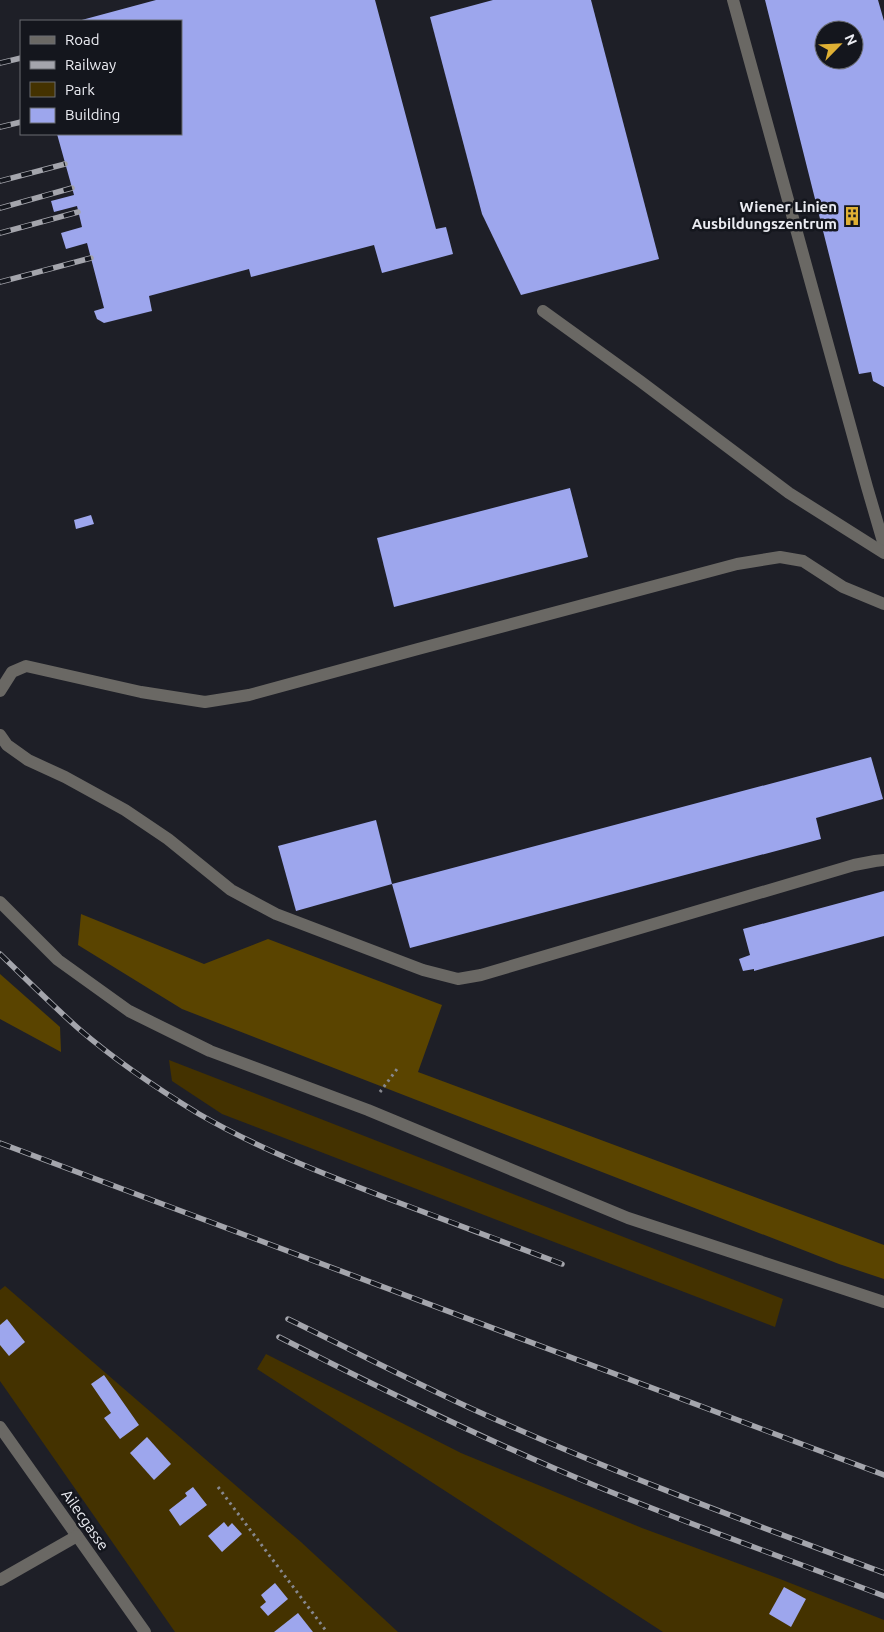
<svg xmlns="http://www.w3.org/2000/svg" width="884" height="1632" viewBox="0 0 884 1632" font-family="Ubuntu,sans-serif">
  <rect width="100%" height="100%" fill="#1e1f27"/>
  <g fill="#443200">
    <polygon points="169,1060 783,1299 775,1327 222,1114 172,1081"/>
    <polygon points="5,1286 301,1542 398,1632 175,1632 0,1381 0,1290"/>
    <polygon points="266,1354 461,1453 642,1528 780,1579 884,1620 884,1632 663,1632 257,1369"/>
  </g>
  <g fill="#5a4400">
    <polygon points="81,914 204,964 268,939 442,1005 418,1072 884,1245 884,1279 839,1264 182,1009 78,945"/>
    <polygon points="0,974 60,1027 61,1052 0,1019"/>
  </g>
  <g fill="#9da6ed" fill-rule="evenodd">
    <polygon points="156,0 375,0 436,229 446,227 453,254 382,273 374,245 251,277 249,269 149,296 152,311 104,323 97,319 94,311 104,308 87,243 66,249 61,233 82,227 77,206 54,212 51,201 74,195 57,134 181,134 181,21 78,21"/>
    <polygon points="493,0 591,0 659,259 521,295 482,214 430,17"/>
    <path d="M765 0H878L884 21V387L873 381 871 372 859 374ZM824 30H854V60H824Z"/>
    <polygon points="570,488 588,557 394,607 377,538"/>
    <polygon points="91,515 94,524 76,529 74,520"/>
    <polygon points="871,757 883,799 816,818 821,839 410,948 392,884"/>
    <polygon points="376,820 392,884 296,911 278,846"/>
    <polygon points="884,891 884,936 754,971 754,969 743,971 739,959 750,955 743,929"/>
    <polygon points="7,1319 25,1342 9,1356 0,1345 0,1325"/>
    <polygon points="104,1375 139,1425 120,1439 104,1418 111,1413 91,1384"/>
    <polygon points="147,1437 171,1464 154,1480 130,1453"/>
    <polygon points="193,1487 207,1505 180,1526 169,1510 187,1496 185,1493"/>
    <polygon points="224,1522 228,1527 232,1523 242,1534 222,1552 208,1536"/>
    <polygon points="275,1583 288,1599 268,1616 260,1607 266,1602 261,1595"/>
    <polygon points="784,1587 806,1599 791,1627 769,1614"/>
    <polygon points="298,1613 313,1632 274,1632"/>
  </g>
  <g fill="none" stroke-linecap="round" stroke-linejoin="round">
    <g stroke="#87888f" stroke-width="3" stroke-dasharray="2.5 4" stroke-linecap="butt">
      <polyline points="380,1092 397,1069"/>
      <polyline points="218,1487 327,1632"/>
    </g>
    <g stroke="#6a6864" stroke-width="12">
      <polyline points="733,0 867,487 884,545"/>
      <polyline points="543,311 640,381 789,493 884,553"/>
      <polyline points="0,691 12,672 26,666 141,692 205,702 249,695 418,649 737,564 780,557 803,561 843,587 884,604"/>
      <polyline points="0,735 7,745 28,760 65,777 125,810 168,839 231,890 276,914 423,970 458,979 481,975 854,865 875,861 884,860"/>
      <polyline points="0,902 58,960 129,1011 210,1051 368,1110 628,1218 884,1302"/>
      <polyline points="0,1427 145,1632"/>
      <polyline points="0,1580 77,1536"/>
    </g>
    <g stroke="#a4a5ac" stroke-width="5.5">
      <g id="rail">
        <polyline points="0,63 21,58"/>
        <polyline points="0,127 21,122"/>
        <polyline points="0,181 65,164"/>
        <polyline points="0,208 72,188"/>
        <polyline points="0,233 78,212"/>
        <polyline points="0,282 91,258"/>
        <path d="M0 954C26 979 52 1005 79 1029 116 1061 158 1089 199 1114 259 1149 324 1174 389 1199 446 1220 504 1242 562 1264"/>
        <polyline points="0,1143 884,1475"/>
        <path d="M288 1319C352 1350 415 1383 479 1412 611 1472 748 1522 884 1573"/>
        <path d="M279 1337C385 1391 491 1443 601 1488 694 1526 790 1560 884 1596"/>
      </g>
    </g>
    <use href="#rail" stroke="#14161d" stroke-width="4" stroke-dasharray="11" stroke-linecap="butt"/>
  </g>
  <defs>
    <g id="building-bare" transform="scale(1.5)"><path d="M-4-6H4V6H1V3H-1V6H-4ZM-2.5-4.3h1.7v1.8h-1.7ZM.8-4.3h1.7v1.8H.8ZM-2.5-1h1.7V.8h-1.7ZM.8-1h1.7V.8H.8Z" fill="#dfb034" stroke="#14161d" stroke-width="2.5" paint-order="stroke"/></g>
  </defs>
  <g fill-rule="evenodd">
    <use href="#building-bare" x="852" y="216"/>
  </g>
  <g text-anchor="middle" stroke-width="5" stroke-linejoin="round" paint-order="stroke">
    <g font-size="15" font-weight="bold" fill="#ebecf2" stroke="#14161d" text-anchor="end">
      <text x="837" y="212">Wiener Linien<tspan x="837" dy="17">Ausbildungszentrum</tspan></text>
    </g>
    <g font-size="15" fill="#ebecf2" stroke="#14161d">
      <text transform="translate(85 1520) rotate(55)" y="5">Ailecgasse</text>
    </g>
  </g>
  <rect x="20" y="20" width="162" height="115" fill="#14161d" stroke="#6a6c72"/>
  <rect x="30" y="36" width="25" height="8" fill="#6a6864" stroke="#6a6c72"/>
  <text x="65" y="45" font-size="15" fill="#ebecf2">Road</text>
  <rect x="30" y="61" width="25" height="8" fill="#a4a5ac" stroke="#6a6c72"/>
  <text x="65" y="70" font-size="15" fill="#ebecf2">Railway</text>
  <rect x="30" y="82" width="25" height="15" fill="#443200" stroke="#6a6c72"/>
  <text x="65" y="95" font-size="15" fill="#ebecf2">Park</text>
  <rect x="30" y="108" width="25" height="15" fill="#9da6ed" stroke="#6a6c72"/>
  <text x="65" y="120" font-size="15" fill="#ebecf2">Building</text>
  <g transform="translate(839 45) rotate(66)"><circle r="24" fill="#14161d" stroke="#6a6c72"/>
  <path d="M0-4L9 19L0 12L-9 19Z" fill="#dfb034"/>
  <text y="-8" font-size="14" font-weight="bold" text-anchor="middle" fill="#ebecf2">N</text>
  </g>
</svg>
